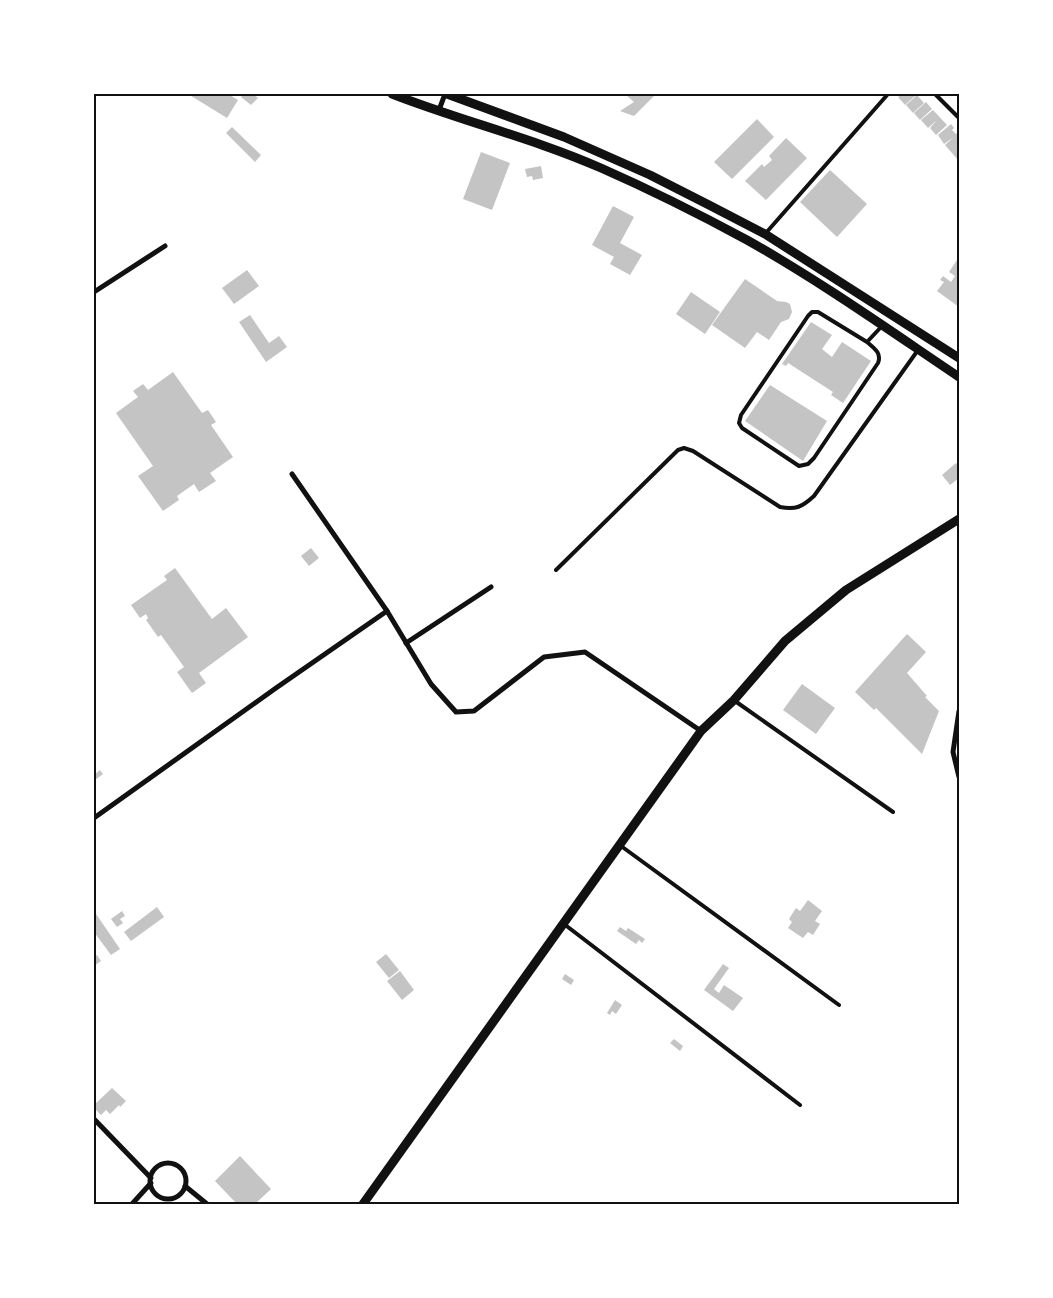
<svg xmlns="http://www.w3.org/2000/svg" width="1053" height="1298" viewBox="0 0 1053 1298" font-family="'Open Sans',sans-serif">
  <rect width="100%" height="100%" fill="#fff"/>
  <g fill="#c4c4c4">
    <polygon points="188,94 228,94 238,100 227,118"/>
    <polygon points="243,94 253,94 258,98 251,105 241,97"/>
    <polygon points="625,94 656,94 634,116 620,111 634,102"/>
    <polygon points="902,94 915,94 916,95 905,105 898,97"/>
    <polygon points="917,95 924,103 913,113 906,105"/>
    <polygon points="926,102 932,109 920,120 914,113"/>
    <polygon points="933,110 947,125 936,135 930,128 937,120 928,128 921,120"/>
    <polygon points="757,119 774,137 732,179 714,162"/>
    <polygon points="951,124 954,128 952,130 956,134 958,132 959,134 959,159 958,160 945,145 954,137 944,144 938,135"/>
    <polygon points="232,127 261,155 255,162 226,133"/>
    <polygon points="786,138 807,158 766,200 745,181 762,164 764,167 772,160 769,156"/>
    <polygon points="481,152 510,163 492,210 463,199"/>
    <polygon points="541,166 543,178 533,180 532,176 527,177 525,169"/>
    <polygon points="830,170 867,204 837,237 800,202"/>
    <polygon points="613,206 634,217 620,243 642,255 630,275 610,264 614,257 592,245"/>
    <polygon points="957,260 959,261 959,307 937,291 944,282 940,280 943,276 951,282 955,276 949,272"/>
    <polygon points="247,270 259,286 234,304 222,288"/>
    <polygon points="745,279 777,301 786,302 790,304 792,312 789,319 781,322 769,340 757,332 745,348 712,325"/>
    <polygon points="691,292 720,312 705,334 676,314"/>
    <polygon points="250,315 269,343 279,336 287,347 266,362 239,322"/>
    <polygon points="811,322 832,335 822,349 832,357 842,342 871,361 843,403 831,395 833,392 788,363 786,366 782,364"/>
    <polygon points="173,372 202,413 208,410 216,422 211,425 233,457 210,473 216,481 199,492 194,484 177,496 179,500 163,511 138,476 153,466 116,413 138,397 133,391 143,384 148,390"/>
    <polygon points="770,385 827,421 803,461 745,421"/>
    <polygon points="956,463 959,468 959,478 950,485 942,475"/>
    <polygon points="311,548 319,558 309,566 301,556"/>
    <polygon points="175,568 212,619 226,608 248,637 199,673 206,683 192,693 177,672 184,667 161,635 158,637 146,620 148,618 146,614 140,618 131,605 167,580 164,576"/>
    <polygon points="907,634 926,652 907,673 927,696 925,697 939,711 922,754 876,708 874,710 855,692"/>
    <polygon points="802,684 835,708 816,734 783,710"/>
    <polygon points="100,770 103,774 95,780 94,775"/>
    <polygon points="808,900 822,911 815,921 820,924 813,935 808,932 803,938 788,928 792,922 789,919 796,908 800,911"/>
    <polygon points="157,907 164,917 131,941 124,932"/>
    <polygon points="94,911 120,949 111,955 94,932"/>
    <polygon points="122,911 125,916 120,919 123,923 117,927 111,919"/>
    <polygon points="620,927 626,931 628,928 645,939 642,943 639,940 636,944 617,931"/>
    <polygon points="386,954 399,970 389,978 376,962"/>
    <polygon points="97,955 101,961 94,966 94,957"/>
    <polygon points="723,964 729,968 714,989 719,993 724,985 743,998 733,1011 704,990"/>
    <polygon points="400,971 414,990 402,1000 387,981"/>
    <polygon points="565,974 574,980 571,985 562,979"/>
    <polygon points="615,1000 622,1005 616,1014 612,1011 610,1015 607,1013"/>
    <polygon points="674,1039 683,1046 680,1051 670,1043"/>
    <polygon points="112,1088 126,1101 120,1107 119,1105 110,1114 106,1110 101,1115 94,1108 94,1105"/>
    <polygon points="240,1156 271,1189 255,1204 237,1204 215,1181"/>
  </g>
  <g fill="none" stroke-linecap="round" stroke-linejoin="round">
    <g stroke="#111" stroke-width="4">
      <polyline points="935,94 959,118"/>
      <polyline points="765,234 888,94"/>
      <path d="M867 342 818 312H812L808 316 741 415 739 423 742 428 799 466 808 464 814 458 878 363C882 353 874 348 867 342L882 326"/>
      <path d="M556 570 678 450 684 448 693 451 780 507C796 510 802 507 814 496L918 350"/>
      <polyline points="735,701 893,812"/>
      <polyline points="621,846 839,1005"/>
      <polyline points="564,924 800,1105"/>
    </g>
    <g stroke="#111" stroke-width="5">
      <polyline points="439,110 445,94"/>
      <polyline points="94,292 165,246"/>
      <polyline points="292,474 387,611 431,684 456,712 474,711 544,657 585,652 701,731"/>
      <polyline points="406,643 491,587"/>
      <polyline points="959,711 953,752 959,777"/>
      <polyline points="94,818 276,688 387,611"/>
      <polyline points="94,1119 151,1178"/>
      <circle cx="168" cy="1181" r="18"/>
      <polyline points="185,1186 207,1204"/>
      <polyline points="132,1204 151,1183"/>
    </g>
    <g stroke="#111" stroke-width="9">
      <path d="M392 94C461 121 533 138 601 168 651 190 699 214 747 240 820 281 889 330 959 377"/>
      <polyline points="447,94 564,137 650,175 709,205 765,234 959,358"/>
      <polyline points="363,1204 701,731 734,700 785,641 846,590 959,519"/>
    </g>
  </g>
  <rect width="1053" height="1298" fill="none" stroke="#ffffff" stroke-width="190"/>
  <rect x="95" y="95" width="863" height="1108" fill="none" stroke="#111" stroke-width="2"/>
</svg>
